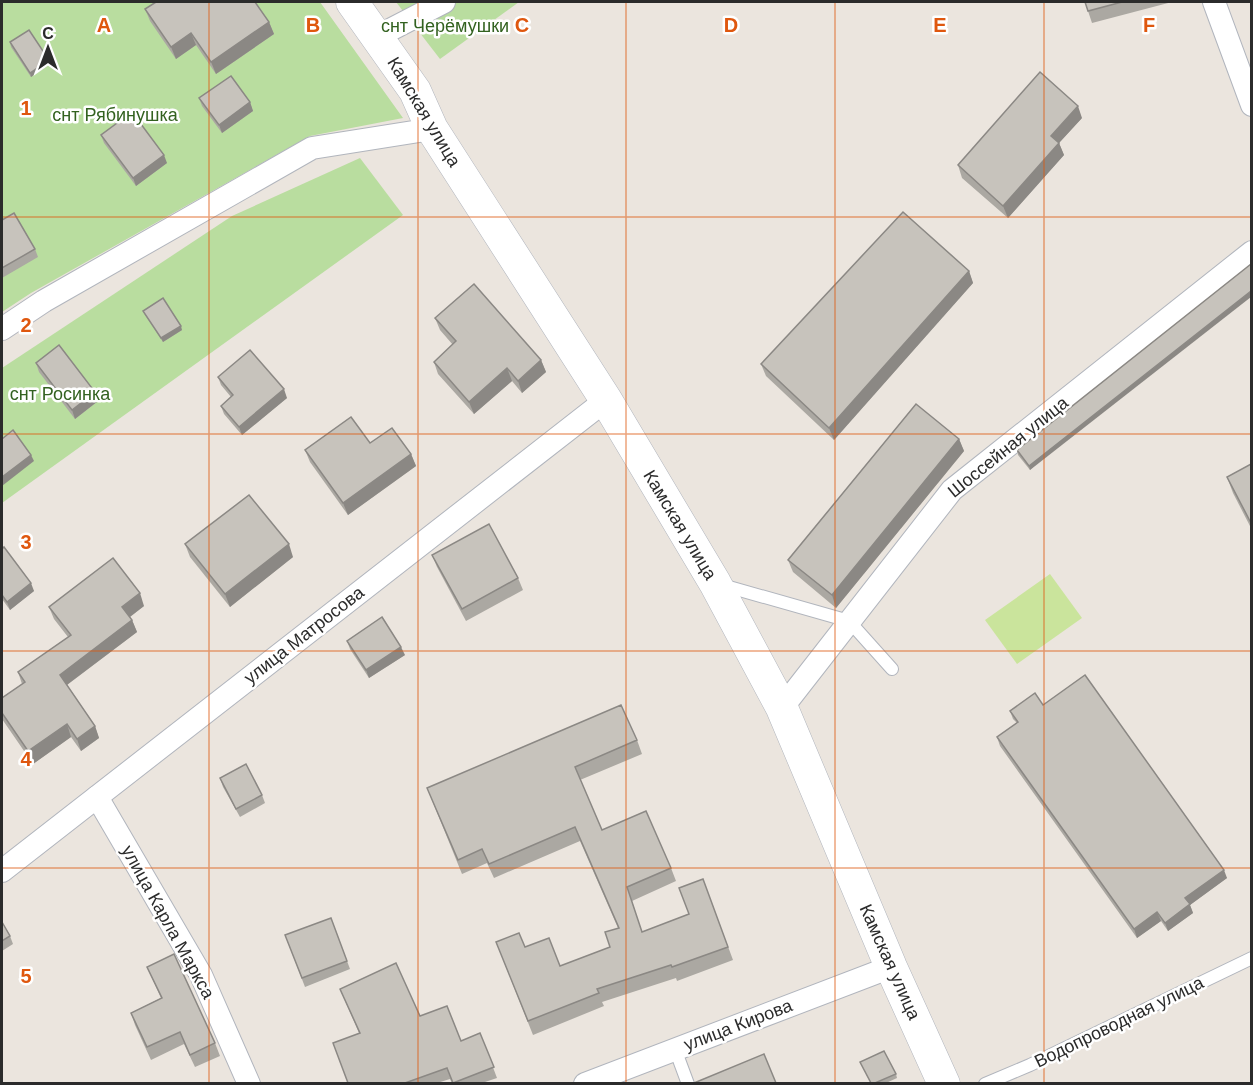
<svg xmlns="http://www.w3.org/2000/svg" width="1253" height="1085" viewBox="0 0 1253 1085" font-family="Helvetica,sans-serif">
  <rect width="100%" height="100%" fill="#ebe5de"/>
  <g fill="#b9dd9f">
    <polygon points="2,2 320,2 403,118 310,136 31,293 2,312"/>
    <polygon points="396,2 519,2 440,59"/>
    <polygon points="360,158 403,215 2,503 2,368 232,216"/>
  </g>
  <polygon fill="#cae49c" points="1050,574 1082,618 1017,664 985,620"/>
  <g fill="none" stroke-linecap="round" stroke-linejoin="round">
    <g stroke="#b1b5bd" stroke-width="14">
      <g id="lane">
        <polyline points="722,585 849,621 892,669"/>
        <polyline points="675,1049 688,1084"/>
        <polyline points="985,1084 1030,1065 1252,958"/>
      </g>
    </g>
    <g stroke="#b1b5bd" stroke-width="24">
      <g id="street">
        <polyline points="1214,2 1252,105"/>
        <polyline points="376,35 386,32 444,2"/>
        <polyline points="2,329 44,301 312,148 432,129"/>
        <polyline points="782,708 952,490 1252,252"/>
        <polyline points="97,797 201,975 249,1084"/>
        <polyline points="2,871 606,400"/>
        <polyline points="585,1084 891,967"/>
      </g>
    </g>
    <g stroke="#b1b5bd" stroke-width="33">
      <polyline id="secondary" points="352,2 415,91 432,129 606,400 715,583 782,708 891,967 944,1084"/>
    </g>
    <use href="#lane" stroke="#fff" stroke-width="12"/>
    <use href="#street" stroke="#fff" stroke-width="22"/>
    <use href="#secondary" stroke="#fff" stroke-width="32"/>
  </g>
  <g fill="#aba8a2">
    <polygon points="1085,2 1172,2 1092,23"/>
    <polygon points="145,9 269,22 274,34 216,74 196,45 176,59 150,21"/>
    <polygon points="10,42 49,60 50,64 31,77 11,47"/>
    <polygon points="199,98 250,102 253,111 222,133 202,106"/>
    <polygon points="1082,118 1059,143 1064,155 1008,218 962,178 958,165"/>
    <polygon points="101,135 167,163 136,186 104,143"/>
    <polygon points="2,220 35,249 38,257 2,278"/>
    <polygon points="1251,264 1030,470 1018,455 1017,450"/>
    <polygon points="969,271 973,283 834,440 766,376 761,364"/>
    <polygon points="143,311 182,330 163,342 145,315"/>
    <polygon points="435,318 541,360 546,372 522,393 512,381 474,414 438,374 434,362 453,345 440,330"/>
    <polygon points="36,363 98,401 75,419 39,372"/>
    <polygon points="218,377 287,398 242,435 224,414 221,406 231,397 221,385"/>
    <polygon points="959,439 964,451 836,608 793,572 788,560"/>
    <polygon points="370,443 411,454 416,466 348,515 310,462 305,450"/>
    <polygon points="1251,464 1251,528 1233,493 1227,477"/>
    <polygon points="185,544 293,557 230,607 190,557"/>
    <polygon points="2,549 34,591 10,610 2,599"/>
    <polygon points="432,555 518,578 523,590 466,621 437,567"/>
    <polygon points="144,606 130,617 132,620 137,632 67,685 95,726 99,738 81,751 71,737 33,764 2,719 2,698 22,684 18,672 68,637 54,619 49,607"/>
    <polygon points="347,641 405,655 369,678 350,649"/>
    <polygon points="1043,705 1227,878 1190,905 1193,913 1168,931 1161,921 1137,938 1000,746 997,737 1017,723 1013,719 1010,711"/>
    <polygon points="637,740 642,754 580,780 602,830 671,868 676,881 632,901 642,932 689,914 703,879 733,960 677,981 676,978 602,1002 604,1006 533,1035 496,942 525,947 560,966 610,947 618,928 580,841 494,878 487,863 462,874 427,788"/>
    <polygon points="220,778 262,795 265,803 240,817 223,787"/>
    <polygon points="331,918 350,969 305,987 285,935"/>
    <polygon points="2,922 10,936 13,944 2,951"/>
    <polygon points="147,967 215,1043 220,1056 195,1067 184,1044 151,1060 135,1025 131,1013 161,998"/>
    <polygon points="340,989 420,1016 461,1041 480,1033 497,1078 482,1083 452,1083 450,1079 437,1083 348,1083 359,1033"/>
    <polygon points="896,1074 897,1078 886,1083 870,1083"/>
  </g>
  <g fill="#8b8884">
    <polygon points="269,22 274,34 216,74 211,62"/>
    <polygon points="191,33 196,45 176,59 171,47"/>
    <polygon points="49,60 50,64 31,77 30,73"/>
    <polygon points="250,102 253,111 222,133 219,125"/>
    <polygon points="1078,106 1082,118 1059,143 1064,155 1008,218 1003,206 1051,136"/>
    <polygon points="164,155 167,163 136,186 133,178"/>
    <polygon points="969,271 973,283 834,440 829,428"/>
    <polygon points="1251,291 1251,297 1030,470 1029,466"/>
    <polygon points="181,326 182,330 163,342 161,338"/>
    <polygon points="541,360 546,372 522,393 518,381"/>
    <polygon points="507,368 512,381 474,414 469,402"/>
    <polygon points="284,389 287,398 242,435 239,427"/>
    <polygon points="95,392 98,401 75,419 72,410"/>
    <polygon points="959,439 964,451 836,608 832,595"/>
    <polygon points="411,454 416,466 348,515 343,503"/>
    <polygon points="31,455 34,461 2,486 2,477"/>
    <polygon points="289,544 293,557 230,607 225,594"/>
    <polygon points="31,583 34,591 10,610 7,602"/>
    <polygon points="140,593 144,606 127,619 122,607"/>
    <polygon points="132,620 137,632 64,687 60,675"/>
    <polygon points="401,647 405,655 369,678 366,670"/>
    <polygon points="67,724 71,737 33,764 28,751"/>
    <polygon points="95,726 99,738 81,751 77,739"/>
    <polygon points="1224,870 1227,878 1190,905 1193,913 1168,931 1165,923 1185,898"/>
    <polygon points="1157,912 1161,921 1137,938 1134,929"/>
  </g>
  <g fill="#c7c3bc" stroke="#8b8884" stroke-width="1.5">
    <polygon points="156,2 255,2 269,22 211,62 191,33 171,47 145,9"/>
    <polygon points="1085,2 1122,2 1088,11"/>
    <polygon points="29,30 49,60 30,73 10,42"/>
    <polygon points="1040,72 1078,106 1051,136 1059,143 1003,206 958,165"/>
    <polygon points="231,76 250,102 219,125 199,98"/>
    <polygon points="132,112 164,155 133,178 101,135"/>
    <polygon points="903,212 969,271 829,428 761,364"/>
    <polygon points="14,213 35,249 2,268 2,220"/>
    <polygon points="1251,264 1251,291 1029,466 1017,450"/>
    <polygon points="474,284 541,360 518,381 507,368 469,402 434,362 456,341 435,318"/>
    <polygon points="163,298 181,326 161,338 143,311"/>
    <polygon points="59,345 95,392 72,410 36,363"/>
    <polygon points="250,350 284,389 239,427 221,406 233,395 218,377"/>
    <polygon points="916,404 959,439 832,595 788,560"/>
    <polygon points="351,417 370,443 392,428 411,454 343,503 305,450"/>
    <polygon points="13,430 31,455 2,477 2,439"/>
    <polygon points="1251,464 1251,523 1227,477"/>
    <polygon points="249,495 289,544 225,594 185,544"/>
    <polygon points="489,524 518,578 462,609 432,555"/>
    <polygon points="4,547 31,583 7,602 2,595 2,549"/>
    <polygon points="113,558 140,593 122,607 132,620 60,675 95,726 77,739 67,724 28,751 2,713 2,698 25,682 18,672 71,635 49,607"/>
    <polygon points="382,617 401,647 366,670 347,641"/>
    <polygon points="1085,675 1224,870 1185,898 1190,904 1165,923 1157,912 1134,929 997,737 1018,722 1010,711 1035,693 1043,705"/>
    <polygon points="621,705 637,740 575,767 602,830 646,811 671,868 627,887 642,932 689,914 679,888 703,879 728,947 672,967 671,965 597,989 599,993 528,1021 496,942 519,933 525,947 549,938 560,966 610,947 605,932 619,928 575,827 489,864 482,849 458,860 427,788"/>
    <polygon points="246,764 262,795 236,809 220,778"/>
    <polygon points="331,918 347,961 302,978 285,935"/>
    <polygon points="2,922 10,936 2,941"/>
    <polygon points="174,954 215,1043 190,1055 180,1032 147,1047 131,1013 162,998 147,967"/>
    <polygon points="396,963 420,1016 447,1006 461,1041 480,1033 494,1067 453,1083 447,1068 405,1083 348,1083 333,1043 360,1033 340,989"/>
    <polygon points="884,1051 896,1074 875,1083 871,1083 860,1062"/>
    <polygon points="764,1054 776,1083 694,1083"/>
  </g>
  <path fill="none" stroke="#df570e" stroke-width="1.5" stroke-opacity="0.55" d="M209 2V1084M418 2V1084M626 2V1084M835 2V1084M1044 2V1084M2 217H1252M2 434H1252M2 651H1252M2 868H1252"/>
  <g text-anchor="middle" stroke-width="5" stroke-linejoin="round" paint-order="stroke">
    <g font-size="18" fill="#336220" stroke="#fff">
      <text x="445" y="32">снт Черёмушки</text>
      <text x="115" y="121">снт Рябинушка</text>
      <text x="60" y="400">снт Росинка</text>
    </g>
    <g font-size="18" fill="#2b2b2b" stroke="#fff">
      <text transform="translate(424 112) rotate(59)" y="6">Камская улица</text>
      <text transform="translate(1008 447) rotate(-39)" y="6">Шоссейная улица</text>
      <text transform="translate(680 525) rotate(59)" y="6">Камская улица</text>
      <text transform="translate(304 635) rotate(-38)" y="6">улица Матросова</text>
      <text transform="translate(168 922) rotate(61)" y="6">улица Карла Маркса</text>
      <text transform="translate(890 962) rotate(66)" y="6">Камская улица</text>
      <text transform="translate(1119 1022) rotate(-26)" y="6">Водопроводная улица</text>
      <text transform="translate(738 1025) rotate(-21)" y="6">улица Кирова</text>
    </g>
  </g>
  <g font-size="20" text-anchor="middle" font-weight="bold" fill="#df570e" stroke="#fff" stroke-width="5" stroke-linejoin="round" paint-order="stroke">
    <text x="104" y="32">A</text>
    <text x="313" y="32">B</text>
    <text x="522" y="32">C</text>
    <text x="731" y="32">D</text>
    <text x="940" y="32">E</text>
    <text x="1149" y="32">F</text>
    <text x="26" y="115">1</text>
    <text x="26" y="332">2</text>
    <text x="26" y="549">3</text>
    <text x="26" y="766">4</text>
    <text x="26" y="983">5</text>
  </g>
  <rect width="1253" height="1085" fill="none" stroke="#2b2b2b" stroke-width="6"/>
  <g transform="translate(48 48)" stroke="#ffffff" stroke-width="4.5" paint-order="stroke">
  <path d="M0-4.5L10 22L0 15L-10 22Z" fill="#2b2b2b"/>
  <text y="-9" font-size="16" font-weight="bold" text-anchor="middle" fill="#2b2b2b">С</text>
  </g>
</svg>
